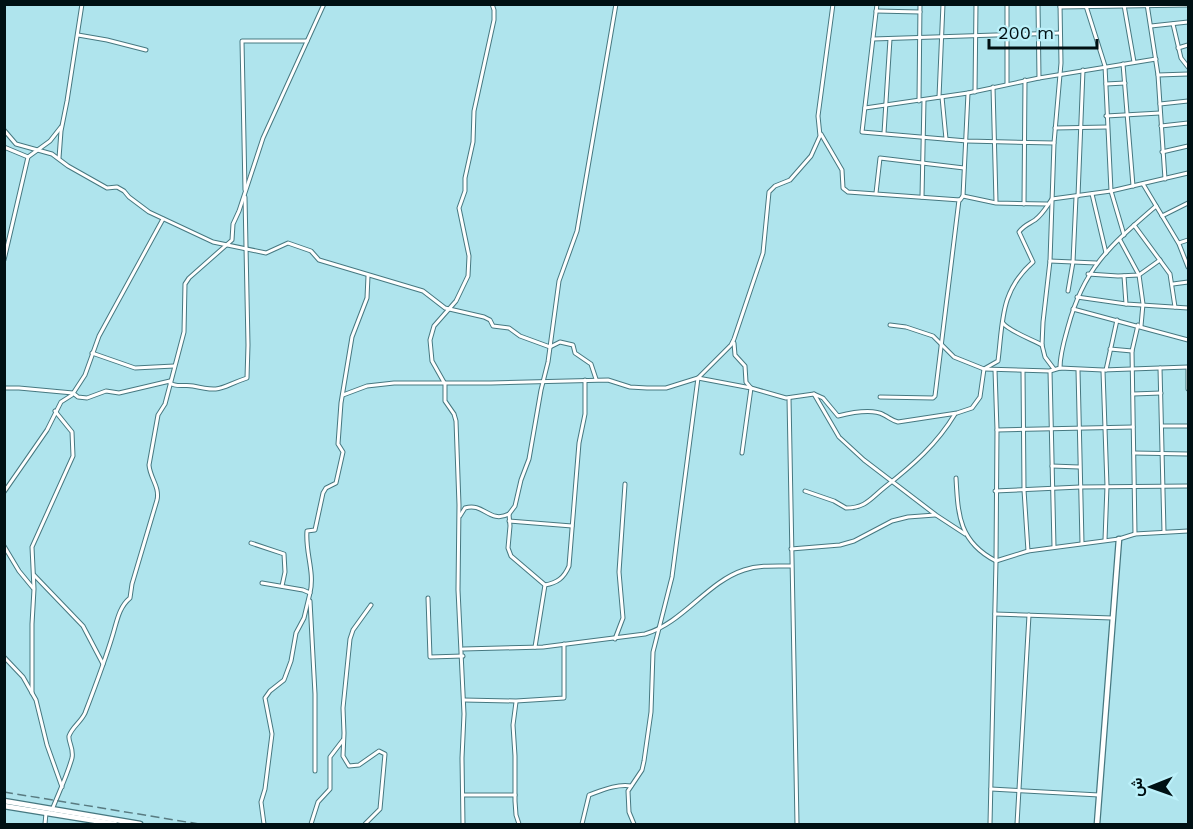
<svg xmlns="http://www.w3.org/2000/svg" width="1193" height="829" viewBox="0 0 1193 829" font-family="'Work Sans',Vazirmatn,sans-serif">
  <rect width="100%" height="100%" fill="#afe4ed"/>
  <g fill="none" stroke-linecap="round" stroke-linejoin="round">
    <g stroke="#467880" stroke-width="5">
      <g id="street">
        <polyline points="877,4 862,132 967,141 1054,143"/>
        <polyline points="1007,4 1007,84"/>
        <polyline points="1038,4 1039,78"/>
        <polyline points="1147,4 1158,75 1165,179"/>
        <polyline points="1124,5 1134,62"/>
        <polyline points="1086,6 1105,66 1111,191 1124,235"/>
        <polyline points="1060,7 1188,5"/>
        <polyline points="876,11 920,12"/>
        <polyline points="1173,24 1181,58 1188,67"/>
        <polyline points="1151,26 1188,22"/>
        <polyline points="78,35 107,40 146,50"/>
        <polyline points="873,39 1060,33"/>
        <polyline points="1178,48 1188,45"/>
        <polyline points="1123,64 1133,186"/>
        <polyline points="1158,75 1188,74"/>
        <polyline points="1106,84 1125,83"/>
        <polyline points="993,87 996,202"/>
        <polyline points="975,92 976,4"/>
        <polyline points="939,97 943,4"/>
        <polyline points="942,97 946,139"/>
        <polyline points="919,101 920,4"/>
        <polyline points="1160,104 1188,101"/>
        <polyline points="865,108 968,93 1039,78 1156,59"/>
        <polyline points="1106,116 1160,113"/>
        <polyline points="1161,126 1188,123"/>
        <polyline points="1055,128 1107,127"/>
        <polyline points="4,130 16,144 52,154 68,166 107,188 117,187 124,191 129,197 149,212 213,242 266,253 288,243 311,251 319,260 423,291 445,308 484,317 490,320 493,326 509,328 520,336 550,347 560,342 573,345 575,353 591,364 596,379"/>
        <polyline points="884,133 890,39"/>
        <polyline points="821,134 842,170 843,188 848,192 960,200 963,196 996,203 1047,204"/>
        <polyline points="4,147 28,157"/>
        <polyline points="1162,152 1188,146"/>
        <polyline points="59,158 61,131 67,101 82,4"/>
        <polyline points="1143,184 1179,244 1188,267"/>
        <polyline points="245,190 242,41 307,41"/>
        <polyline points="876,193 880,158 964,168"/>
        <polyline points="1092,194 1106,253"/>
        <polyline points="963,196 968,93"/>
        <polyline points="1078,196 1083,70"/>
        <polyline points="922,197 924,100"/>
        <polyline points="1024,204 1025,80"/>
        <polyline points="1162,216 1188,203"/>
        <polyline points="1134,225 1170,274 1175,307"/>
        <polyline points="1120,240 1139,275 1143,304 1141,326"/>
        <polyline points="1179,243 1188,240"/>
        <polyline points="4,260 28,157 50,141 61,127"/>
        <polyline points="1050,261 1096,263"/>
        <polyline points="1088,274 1118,276 1139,275 1160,260"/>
        <polyline points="1124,276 1126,304"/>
        <polyline points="1173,284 1188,282"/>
        <polyline points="1068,291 1073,262 1076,197"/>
        <polyline points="1077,297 1126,304 1188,308"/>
        <polyline points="1073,309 1188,340"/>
        <path d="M1003 323C1007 330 1033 340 1042 345"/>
        <polyline points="890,325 906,327 933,336 954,357 984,369 1050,371 1060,368 1103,370 1188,367"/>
        <polyline points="734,343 735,355 745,366 746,382 751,388 742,453"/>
        <polyline points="1110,349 1132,351"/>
        <polyline points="92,353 135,368 174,366"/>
        <polyline points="1188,367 1188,389"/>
        <path d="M1060 368C1060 354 1064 341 1068 327 1084 267 1111 245 1156 206"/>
        <polyline points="1160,368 1164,532"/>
        <polyline points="1054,369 1045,357 1042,345 1043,322 1050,261 1054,143 1061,63 1060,4"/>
        <polyline points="1078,370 1082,543"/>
        <polyline points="1106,370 1117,320"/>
        <polyline points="1023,371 1024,490 1028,551"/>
        <polyline points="1050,371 1054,547"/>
        <polyline points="1103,371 1107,486 1105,540"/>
        <path d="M170 383C177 388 185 384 193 386 223 393 220 387 247 378L248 345 245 197"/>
        <polyline points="4,388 19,388 73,393 78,397 87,398 106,391 119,393 170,381"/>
        <polyline points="814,394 839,437 864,460 936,515 965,534"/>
        <polyline points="1133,394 1161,393"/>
        <path d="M343 395 367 386 394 383H491L608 380 630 387 647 388H666L698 378 751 388 786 398 814 394 823 398 838 416C850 413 872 408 884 415 890 418 891 420 898 422L957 413 972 408 980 397 984 369 998 361C1003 321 1000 291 1033 262L1019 232C1024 225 1029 224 1035 220 1043 214 1047 206 1052 199L1111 191 1188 173"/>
        <polyline points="880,397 933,398 935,396 959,200"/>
        <polyline points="789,398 797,824"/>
        <polyline points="1162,426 1188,426"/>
        <polyline points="997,430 1133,427"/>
        <polyline points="1134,453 1188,454"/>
        <polyline points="1052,466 1079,467"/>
        <path d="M956 478C958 515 959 542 996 561L1028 551 1119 539 1135 534 1188 531"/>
        <path d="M805 491 834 501 846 508C866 508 871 498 885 487 913 465 937 444 955 414"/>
        <polyline points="995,491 1080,487 1188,486"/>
        <polyline points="4,492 47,430 61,402 72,395 85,375 99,336 163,219"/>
        <path d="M460 516 465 508C484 502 489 524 509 514"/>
        <polyline points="509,521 572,526"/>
        <polyline points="1135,534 1132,351 1138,325"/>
        <polyline points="251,543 284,554 285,572 282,586"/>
        <polyline points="4,546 19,571 33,588"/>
        <polyline points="791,549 840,545 854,541 892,521 908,517 935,515"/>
        <polyline points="34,575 83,626 103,664"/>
        <polyline points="262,583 303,590 310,593 304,618 296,633 291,661 284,680 270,691 265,698 272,734 265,789 261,802 264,824"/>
        <path d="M545 585C557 583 564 578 569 566L579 443 585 414V380"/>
        <path d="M310 593C315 572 305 552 307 531L315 530 323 493 326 488 336 483 343 452 338 444 341 403 352 337 367 298 368 276"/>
        <polyline points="428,598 430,657 463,656"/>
        <polyline points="310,601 315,694 315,771"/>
        <polyline points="995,614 1112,618"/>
        <polyline points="615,639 623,618 619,572 625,484"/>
        <polyline points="535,647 545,585 511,556 508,548 510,526 509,514 515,506 521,480 529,459 541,390 548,362 559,281 577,231 616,4"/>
        <path d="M463 649 543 647 645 634C683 623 707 582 744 570 759 565 775 566 791 566"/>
        <polyline points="4,657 23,677 36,700 47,745 62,787"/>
        <polyline points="32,693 32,624 34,589 32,547 73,456 72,432 55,411"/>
        <polyline points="464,700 516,701 564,698 564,644"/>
        <polyline points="516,702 513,725 515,756 515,801 516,815 519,824"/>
        <polyline points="991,789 1099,795"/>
        <polyline points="463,795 515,795"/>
        <path d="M52 810C59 792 67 776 72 758 74 748 68 742 69 736 72 727 81 722 85 713 95 687 105 661 113 634 117 621 119 607 130 598L132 584 157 500C160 487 150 478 149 465L158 415 165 404 184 332 185 284 189 278 232 240 233 224 239 211 263 138 324 4"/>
        <polyline points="45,824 46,813"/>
        <polyline points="311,824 318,802 330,789 330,757 343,740"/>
        <polyline points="365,824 380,809 385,754 379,751 359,765 349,766 343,756 344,733 343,708 350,639 353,630 371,605"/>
        <polyline points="463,824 462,758 464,714 458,590 459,505 456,421 454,414 445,401 445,384 432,361 430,340 434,326 456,301 468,276 469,256 459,208 465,191 465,178 473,142 474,111 494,20 494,10 492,4"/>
        <path d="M582 824 589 795C603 790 616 784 631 786"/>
        <polyline points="634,824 629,812 628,791 642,770 644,761 651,712 653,652 672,577 698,378 731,345 734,339 763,253 769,192 775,186 790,180 811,156 820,136 818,116 833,4"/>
        <polyline points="990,824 996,561 997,430 995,370"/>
        <polyline points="1017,824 1029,615"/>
      </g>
    </g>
    <g stroke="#467880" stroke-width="7">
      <polyline id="secondary" points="1097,824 1119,539"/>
    </g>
    <g stroke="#467880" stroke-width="7">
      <g id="primary">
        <polyline points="4,801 140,824"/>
        <polyline points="4,806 115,824"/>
      </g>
    </g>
    <use href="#street" stroke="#fff" stroke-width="3"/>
    <use href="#secondary" stroke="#fff" stroke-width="4.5"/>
    <use href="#primary" stroke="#fff" stroke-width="4.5"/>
    <polyline stroke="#597b81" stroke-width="1.5" stroke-dasharray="9 4.5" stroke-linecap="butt" points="4,792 199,824"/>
  </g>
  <rect width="1193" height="829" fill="none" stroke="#001013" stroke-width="12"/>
  <g transform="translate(1151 787) rotate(269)" stroke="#bcf1fa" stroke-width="4.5" paint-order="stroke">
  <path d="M0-4.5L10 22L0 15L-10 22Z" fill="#001013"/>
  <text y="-9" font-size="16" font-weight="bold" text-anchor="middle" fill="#001013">ش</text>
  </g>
  <path d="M989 39v9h108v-9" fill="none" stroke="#001013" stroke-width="3"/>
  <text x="998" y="39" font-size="18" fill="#001013" stroke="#bcf1fa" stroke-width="4.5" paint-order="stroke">200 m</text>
</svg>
